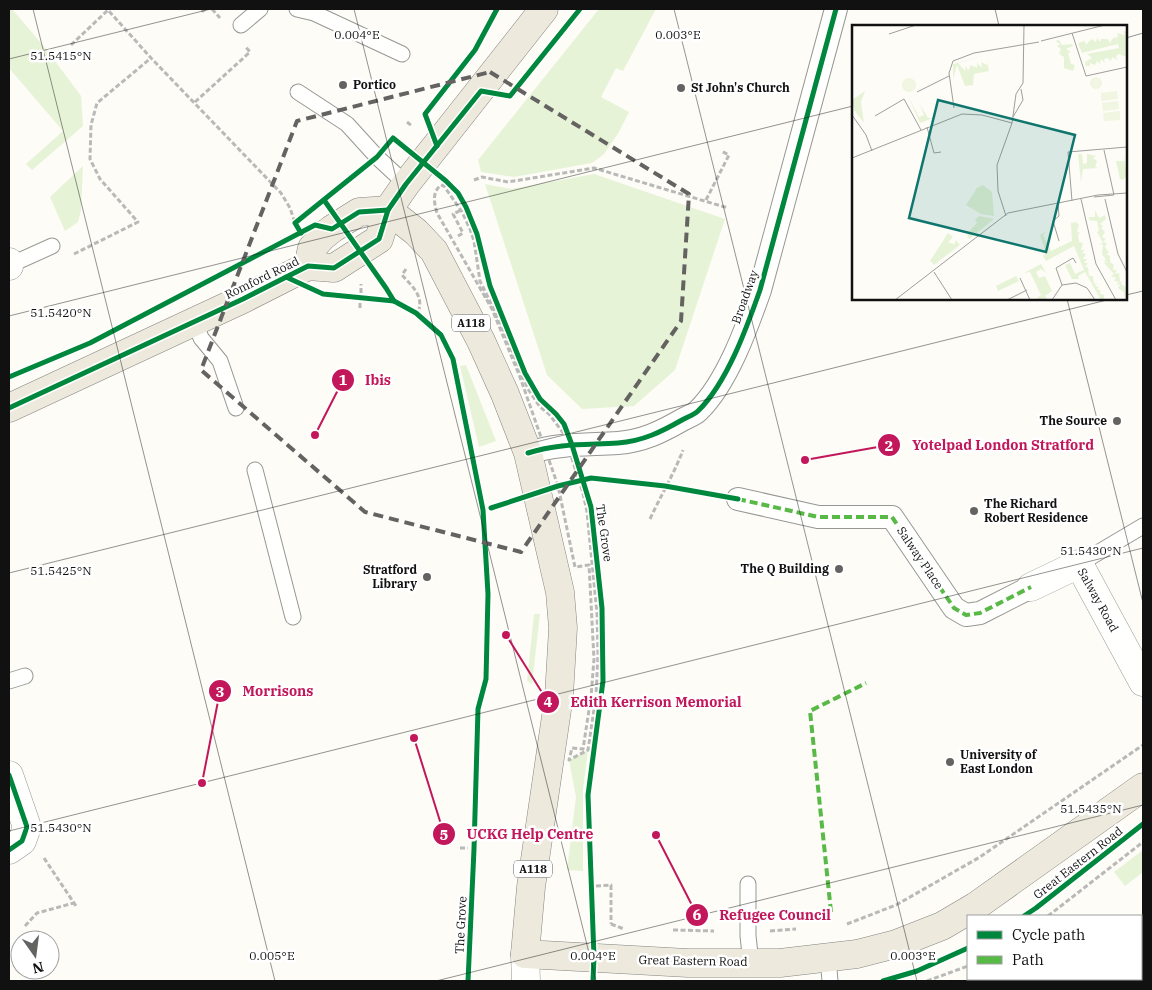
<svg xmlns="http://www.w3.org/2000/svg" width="1152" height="990" viewBox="0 0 1152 990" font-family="'IBM Plex Serif',serif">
  <rect width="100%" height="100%" fill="#fdfcf7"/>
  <g fill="#e7f3d7">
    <polygon points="9,9 12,9 46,49 81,96 83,126 32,170 26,164 63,131 9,68"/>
    <polygon points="599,9 656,9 623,71 616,68 601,97 629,112 619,132 604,154 592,163 514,177 481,172 478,160"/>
    <polygon points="83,166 81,210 78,222 65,231 50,197"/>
    <polygon points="594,174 725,219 675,370 634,406 582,409 547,375 485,184 511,189"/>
    <polygon points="466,365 496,441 479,447 460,366"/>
    <polygon points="534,614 540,614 532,684 527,681"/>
    <polygon points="588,750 583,789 583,871 567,870 576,797 569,760"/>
    <polygon points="1143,850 1143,872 1125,886 1114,872"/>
  </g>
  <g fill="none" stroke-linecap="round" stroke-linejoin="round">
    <g stroke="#979795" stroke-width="17">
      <g id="service">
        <polyline points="297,9 314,13 402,54"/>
        <polyline points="241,25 260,9"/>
        <polyline points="298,92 347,124 377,157 406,184"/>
        <polyline points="10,265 52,246"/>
        <polyline points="195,321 201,338 220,361 236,408"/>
        <polyline points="255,470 293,617"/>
        <polyline points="1079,564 1143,526"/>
        <polyline points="9,681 25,676"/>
        <polyline points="748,884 748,936 751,963"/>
        <polyline points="828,958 830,981"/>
      </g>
    </g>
    <g stroke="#979795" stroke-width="24">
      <g id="pedestrian">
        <path d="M528 453C559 443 587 445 618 443 643 441 661 432 682 420 687 417 694 415 698 411 727 383 747 327 760 290L836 9"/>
        <polyline points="738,499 818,517 892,517 954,608 966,615 980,613 1031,587"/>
      </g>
    </g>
    <g stroke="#979795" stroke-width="29">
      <g id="minor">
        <polyline points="9,262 9,266"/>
        <polyline points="1031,587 1079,564 1143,682"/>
        <polyline points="9,775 27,827 22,841 9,850"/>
        <polyline points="1023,979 1024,981"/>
      </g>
    </g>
    <g stroke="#979795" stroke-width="29">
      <polyline id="tertiary" points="525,954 526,981"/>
    </g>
    <g stroke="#858482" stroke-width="29">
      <g id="primary">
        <polyline points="388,210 416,232 434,251 481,341 505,394 528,453 560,592 563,628 559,696 531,887 525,954 688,963 780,963 857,954 896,944 942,926 976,906 1143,787"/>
        <polyline points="308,266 312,248 322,237 332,229 359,212 388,210"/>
        <polyline points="9,408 243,299 308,266 334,268 379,239 388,210 406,184 544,9"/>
      </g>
    </g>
    <g stroke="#b9b9b8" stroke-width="3" stroke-dasharray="5 2.5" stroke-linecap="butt">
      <polyline points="202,9 203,11 205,9"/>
      <polyline points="212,9 220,18"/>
      <polyline points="71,45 108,10 151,58 281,193 290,208 295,223"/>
      <polyline points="195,102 250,52 245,46"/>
      <polyline points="407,122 412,126"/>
      <polyline points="474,180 482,177 508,182 594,168 728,208"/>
      <path d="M441 185 444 186 462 212 470 229 474 241 480 281 501 324 528 389 540 407 549 414 564 434 583 493 587 512 597 613 598 655 596 696 588 750 569 760 572 748 583 749 591 697 594 659 589 565 575 567 558 486 520 377 492 309 437 213C434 203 432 192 441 185Z"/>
      <polyline points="706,200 729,155 721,151"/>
      <polyline points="458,236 463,233 453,214 461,210"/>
      <polyline points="74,254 138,222 100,179 90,159 91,125 97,103 151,58"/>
      <path d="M406 269 402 275C411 285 423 295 419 309"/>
      <polyline points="361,293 361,284"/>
      <polyline points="360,308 360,302"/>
      <path d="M650 519C661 495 674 474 683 450"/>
      <polyline points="460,848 468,848"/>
      <polyline points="44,858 76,906"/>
      <polyline points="596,886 611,885 611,924"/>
      <polyline points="1048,916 1143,842"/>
      <polyline points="611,924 624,929"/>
      <polyline points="847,924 896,905 980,857 1143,745"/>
      <polyline points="25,926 37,913 74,903"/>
      <polyline points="673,930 714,931"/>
      <polyline points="770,931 796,929"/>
      <polyline points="927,981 968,966"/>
    </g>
    <use href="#service" stroke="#fffffe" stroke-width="15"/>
    <use href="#pedestrian" stroke="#fffffe" stroke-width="22"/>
    <use href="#minor" stroke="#fffffe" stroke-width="28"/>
    <use href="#tertiary" stroke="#fffffe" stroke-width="28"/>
    <use href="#primary" stroke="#ede9dc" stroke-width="28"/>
    <g stroke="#58b947" stroke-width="4" stroke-dasharray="8 4" stroke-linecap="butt">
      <polyline points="738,499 818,517 892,517 954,608 966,615 980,613 1031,587"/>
      <polyline points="831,912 810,711 866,683"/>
    </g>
    <g stroke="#fff" stroke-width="8">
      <g id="cycleway">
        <polyline points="437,146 425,114 475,50 497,9"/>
        <polyline points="324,200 386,288 394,301"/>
        <polyline points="301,233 295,223 377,157 393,138 446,181 458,193 466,207 477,234 490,286 525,373 540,399 556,414 564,424 572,445 591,507 602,608 603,681 588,795 594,957 593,981"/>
        <polyline points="286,277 323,294 394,301 416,313 441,335 453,359 483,510 488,594 486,679 478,709 474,849 468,981"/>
        <polyline points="9,377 90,343 315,225 332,229 359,212 388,210"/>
        <polyline points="9,408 243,299 308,266 334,268 379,239 388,210 406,184 481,91 510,96 580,9"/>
        <path d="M528 453C559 443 587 445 618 443 643 441 661 432 682 420 687 417 694 415 698 411 727 383 747 327 760 290L836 9"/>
        <polyline points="491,508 558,486 591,478 665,486 738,499"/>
        <polyline points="9,775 27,827 22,841 9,850"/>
        <polyline points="1024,916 1036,908 1143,824"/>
        <polyline points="883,981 917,971 968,948"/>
      </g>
    </g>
    <use href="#cycleway" stroke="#00873e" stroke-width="5"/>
  </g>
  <path fill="none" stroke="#646362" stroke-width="4" stroke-dasharray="10 6" stroke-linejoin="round" d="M490 72 689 194 681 321 521 552 365 512 201 370 297 121Z"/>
  <path fill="none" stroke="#111" stroke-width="1" stroke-opacity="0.45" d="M33 9 275 981M354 9 596 981M674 9 917 981M995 9 999 26M1126 38 1143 33M9 59 211 9M1126 295 1143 291M1067 299 1143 603M9 316 853 106M9 573 1111 299M9 831 1143 548M436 981 1143 805"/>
  <g fill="#646362" stroke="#fff" stroke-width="2">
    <circle cx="343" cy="85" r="5"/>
    <circle cx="681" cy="88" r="5"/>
    <circle cx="1117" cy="421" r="5"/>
    <circle cx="974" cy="511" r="5"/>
    <circle cx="839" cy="569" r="5"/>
    <circle cx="427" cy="577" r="5"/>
    <circle cx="950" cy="762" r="5"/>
  </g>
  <g text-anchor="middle" stroke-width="5" stroke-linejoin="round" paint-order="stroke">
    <g fill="#fff" stroke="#585858" stroke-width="1">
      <rect x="452" y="314.5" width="38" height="17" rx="4"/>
      <rect x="514" y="860.5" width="38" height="17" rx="4"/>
    </g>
    <g font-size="11" font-weight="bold" fill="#111">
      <text x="471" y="327">A118</text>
      <text x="533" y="873">A118</text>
    </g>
    <g font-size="12" font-weight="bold" fill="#111" stroke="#fff" text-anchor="start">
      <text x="353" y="89">Portico</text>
      <text x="691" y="92">St John's Church</text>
      <text x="1107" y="425" text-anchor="end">The Source</text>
      <text x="984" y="508">The Richard<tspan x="984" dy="14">Robert Residence</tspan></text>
      <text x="829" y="573" text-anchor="end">The Q Building</text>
      <text x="417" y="574" text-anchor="end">Stratford<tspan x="417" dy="14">Library</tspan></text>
      <text x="960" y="759">University of<tspan x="960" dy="14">East London</tspan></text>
    </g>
    <g font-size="12" fill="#111" stroke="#fff">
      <text transform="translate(262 278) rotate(-26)" y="4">Romford Road</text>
      <text transform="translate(745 297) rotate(-70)" y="4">Broadway</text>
      <text transform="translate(604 533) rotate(82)" y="4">The Grove</text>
      <text transform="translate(920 558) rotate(56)" y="4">Salway Place</text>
      <text transform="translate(1098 600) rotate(61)" y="4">Salway Road</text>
      <text transform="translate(1078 863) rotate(-38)" y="4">Great Eastern Road</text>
      <text transform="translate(461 925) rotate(-87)" y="4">The Grove</text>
      <text transform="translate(693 961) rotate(1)" y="4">Great Eastern Road</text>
    </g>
  </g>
  <g transform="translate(852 25)">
    <rect width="275" height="275" fill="#fdfcf7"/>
    <path d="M271 6 275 7 274 32 267 29 264 31 265 35 260 32 259 36 256 33 252 34 253 38 249 34 248 39 245 36 243 40 238 38V41H234L236 52 233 37 240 33 235 29 267 23 266 19 230 28 226 18 233 16 234 20 239 14 244 17 245 13 248 17 249 14H256L258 18 261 13 266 12 265 8 273 10ZM207 15 210 20 220 19 221 21 214 24 219 27 216 28 219 39 223 40 221 46 212 43V32L207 29 209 24 205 21 208 19 203 16ZM134 30 106 38 113 46 114 41 116 46 119 40 125 43V38L130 43 129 37 135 40V36L137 46 122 49 121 60 113 61 105 40 101 54V39L108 37ZM13 66 9 77 12 98 2 85 0 75ZM55 69 67 92 72 90 67 78 76 93H81L68 98ZM226 129H230L231 139 235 138V129L244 131 241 133 245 136 243 142 246 143 231 144 229 157ZM272 132 275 150 271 155 268 154 264 136H272ZM131 160 140 167 142 191 129 189 114 180 125 163ZM243 185 247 193 253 190 254 194 248 199 251 201 249 203 253 207 250 212 254 214 251 217 255 218 253 222 257 228 254 229 258 231V237L262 240 261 245H265L263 249 267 248 268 257 271 256 269 259 275 263V274L273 275 272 267 266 263 268 259 264 260 267 257 262 256 264 253 259 251 262 249 252 238 255 237 251 236 254 235 250 229 251 220 247 219 251 218 245 207 247 206 245 196 237 195V192H243ZM127 191 142 194 117 214 115 209 125 198 123 195ZM224 197 227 200 225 207 229 208 226 209 227 217 231 218 229 225H233L230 228 234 229 231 234H235L232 238H236L233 242H236L237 251H241L242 259 245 258 243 261 247 262 245 264 249 266 247 268 252 270V275H249L233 247 226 251 227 254H220L213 240 218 238 223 249 232 245 222 221 194 236 191 231 194 228 188 210 195 206 191 210 199 226 220 216 219 198ZM96 208 101 212 96 217 102 219 104 215 108 220 82 240 78 236ZM189 239 194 248 189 244 184 247 187 253 193 251 200 266 193 271 195 274 183 275 189 270 178 247 172 248ZM164 251 167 256 146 266 144 261Z" fill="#e7f3d7"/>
    <path d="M238 58a6 6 0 1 1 12 0a6 6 0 1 1-12 0ZM50 60a7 7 0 1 1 14 0a7 7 0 1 1-14 0ZM265 66 266 74 249 76V68ZM266 76 267 84 251 86 250 78ZM268 86V95L252 96 251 88Z" fill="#f0f6e1"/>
    <path fill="none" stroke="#9f9e9b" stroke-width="1" d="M220 8 234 51 275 42M37 9 64 0M189 16 253 0M65 67 97 51M102 83 97 48 101 36 122 28 187 17M0 90 14 110 20 126M23 91 52 74 69 105M161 92 171 75 169 64M160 98 164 69 171 58 172 0M75 102 82 128 89 127M252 125 262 170M0 133 110 89 130 90 160 98 145 140 146 166 154 191M242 172 262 170M229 174 244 239 264 275M253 174 266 229 275 247M220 176 216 127 275 122M206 178 207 191 201 196 207 216M82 247 100 275M168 253 178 275M210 260 204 243 221 233 224 238M43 275 156 188 246 170 275 168M155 275 175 265M200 275 210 260 224 258 235 263 243 275"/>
    <path fill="#0f766e" fill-opacity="0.15" stroke="#0f766e" stroke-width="2.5" d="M86 75 223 110 194 227 57 193Z"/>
    <rect width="275" height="275" fill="none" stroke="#111" stroke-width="2.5"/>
  </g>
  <g font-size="12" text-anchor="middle" fill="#111" stroke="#fff" stroke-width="5" stroke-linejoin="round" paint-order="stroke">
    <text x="357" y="39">0.004°E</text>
    <text x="678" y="39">0.003°E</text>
    <text x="61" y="60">51.5415°N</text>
    <text x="61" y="317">51.5420°N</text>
    <text x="1091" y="555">51.5430°N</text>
    <text x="61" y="575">51.5425°N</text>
    <text x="1091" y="813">51.5435°N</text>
    <text x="61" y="832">51.5430°N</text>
    <text x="272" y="960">0.005°E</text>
    <text x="593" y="960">0.004°E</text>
    <text x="913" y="960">0.003°E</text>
  </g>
  <path fill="none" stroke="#c2185b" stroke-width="2" d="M315 435L343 380M805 460L889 445M202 783L220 691M506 635L548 702M414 738L444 834M656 835L697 915"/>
  <g fill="#c2185b" stroke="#fff" stroke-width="2">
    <circle cx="315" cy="435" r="5"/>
    <circle cx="805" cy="460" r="5"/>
    <circle cx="202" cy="783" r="5"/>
    <circle cx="506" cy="635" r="5"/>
    <circle cx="414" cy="738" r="5"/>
    <circle cx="656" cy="835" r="5"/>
    <circle cx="343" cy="380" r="12"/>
    <circle cx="889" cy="445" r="12"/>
    <circle cx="220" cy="691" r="12"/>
    <circle cx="548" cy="702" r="12"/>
    <circle cx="444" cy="834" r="12"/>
    <circle cx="697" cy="915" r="12"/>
  </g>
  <g font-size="15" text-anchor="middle" font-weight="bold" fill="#fff">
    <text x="343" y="385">1</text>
    <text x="889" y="451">2</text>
    <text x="220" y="697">3</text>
    <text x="548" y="707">4</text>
    <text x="444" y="840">5</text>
    <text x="697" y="920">6</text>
  </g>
  <g font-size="14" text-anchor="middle" font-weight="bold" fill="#c2185b" stroke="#fff" stroke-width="5" stroke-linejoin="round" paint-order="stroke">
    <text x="378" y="385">Ibis</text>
    <text x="1003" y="450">Yotelpad London Stratford</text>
    <text x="278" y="696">Morrisons</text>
    <text x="656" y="707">Edith Kerrison Memorial</text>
    <text x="530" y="839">UCKG Help Centre</text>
    <text x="775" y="920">Refugee Council</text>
  </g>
  <rect width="1152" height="990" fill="none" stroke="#111111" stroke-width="20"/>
  <rect x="967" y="915" width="175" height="65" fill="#ffffff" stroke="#a0a0a0"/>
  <rect x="977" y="931" width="25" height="8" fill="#00873e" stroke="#a0a0a0"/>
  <text x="1012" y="940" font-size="15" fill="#111111">Cycle path</text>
  <rect x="977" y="956" width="25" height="8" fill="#58b947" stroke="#a0a0a0"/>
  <text x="1012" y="965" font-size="15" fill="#111111">Path</text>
  <g transform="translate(35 955) rotate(166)"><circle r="24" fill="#ffffff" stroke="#a0a0a0"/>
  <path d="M0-4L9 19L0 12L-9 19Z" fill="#646362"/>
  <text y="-8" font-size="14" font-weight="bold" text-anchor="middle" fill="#111111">N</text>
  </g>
</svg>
